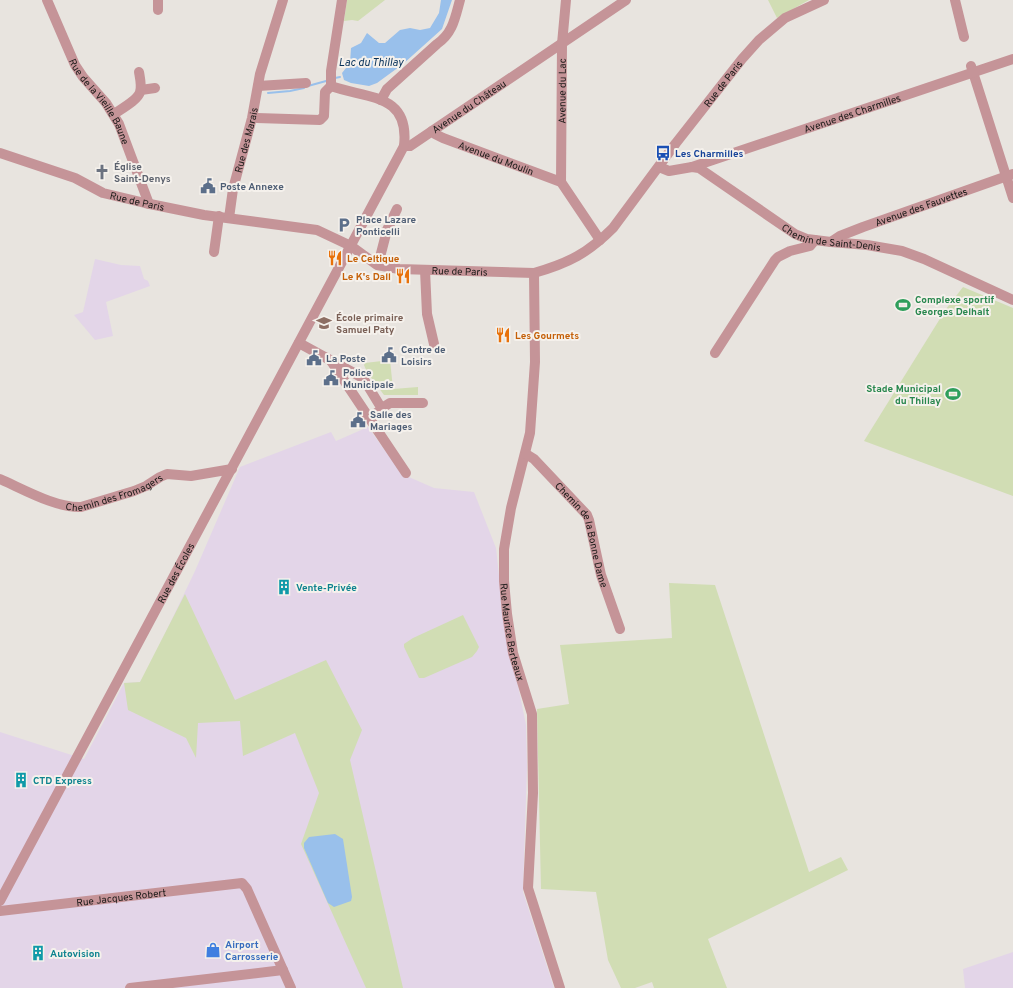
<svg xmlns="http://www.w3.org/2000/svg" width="1013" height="988" viewBox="0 0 1013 988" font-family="Overpass,sans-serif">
  <rect width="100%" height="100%" fill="#e8e4df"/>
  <g fill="#e3d5e8">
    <polygon points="95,259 121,265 140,266 144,279 148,281 150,286 106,302 113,336 95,340 74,315 83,312"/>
    <polygon points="368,427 402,474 434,488 474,492 496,548 503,612 526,725 527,767 523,892 554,988 0,988 0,732 84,759 124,683 140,682 148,669 195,571 240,467 331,432 336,441"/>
    <polygon points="1013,952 1013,988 965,988 963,969"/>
  </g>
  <g fill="#d1ddb4">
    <polygon points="347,0 385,0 358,21 352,20 344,21"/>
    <polygon points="768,0 809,0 777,18"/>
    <polygon points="963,287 1013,308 1013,496 864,441 946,309"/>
    <polygon points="390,360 393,389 418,387 418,395 384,395 367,372 364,365 365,363"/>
    <polygon points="669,583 715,585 809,872 841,857 848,870 708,939 727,988 654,988 652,982 635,988 621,988 608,960 596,892 541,889 537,709 569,704 560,645 672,638"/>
    <polygon points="185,594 235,700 326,660 362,730 350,760 403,988 366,988 301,844 319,793 295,733 243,756 240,721 198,723 196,758 186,738 128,710 124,683 140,682"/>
    <polygon points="463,615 479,647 477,651 472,657 424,678 419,678 404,647 404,644 413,638"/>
  </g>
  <g fill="#99c0eb">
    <polygon points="441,0 452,0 442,29 403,64 377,83 369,86 351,83 344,80 342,73 350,63 351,48 361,43 367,33 379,43 385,43 400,30 410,28 420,30 430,28 439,13"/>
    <polygon points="335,834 343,839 352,897 351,901 334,907 328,903 304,848 304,843 309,837"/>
  </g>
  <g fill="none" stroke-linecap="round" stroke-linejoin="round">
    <g stroke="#99c0eb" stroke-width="2">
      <polyline points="335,78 340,77"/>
      <polyline points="308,86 326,81"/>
      <polyline points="268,93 290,91 304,88"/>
    </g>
    <g stroke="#c59498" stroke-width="10">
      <path id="s1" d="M47 0 75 65 83 77 106 103 119 124 149 204"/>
      <polyline points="158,0 158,10"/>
      <polyline points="955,0 964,37"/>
      <polyline points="971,66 1013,198"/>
      <polyline points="258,86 306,83"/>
      <polyline points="141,90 155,88"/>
      <path d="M381 100 387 89 437 44C453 33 455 18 460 0"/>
      <path d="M114 114C121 109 138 100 140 92 142 86 140 78 139 72"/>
      <polyline points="257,118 320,120 324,116 325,92 331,86"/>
      <path id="s2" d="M432 131 435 134 443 138 561 182 600 240"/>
      <path id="s3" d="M404 146H410L626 0"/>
      <path id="s4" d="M0 153 75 178 103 193 145 203 204 215 317 230 351 246 377 265 399 269 534 273C569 263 588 253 613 228L676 143 742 59 759 40 785 18 824 0"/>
      <path id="s5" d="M659 167 669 171 692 167 699 168 795 234 807 239 831 242 867 245 902 251 924 259 1013 300"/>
      <path id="s6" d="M692 167 1013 59"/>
      <path id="s7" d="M561 182 562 44 566 0"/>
      <path id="s8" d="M229 218 233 189 252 118 260 74 283 0"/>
      <path id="s9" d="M831 242 840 236 863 227 1013 174"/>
      <polyline points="214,252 219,216"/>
      <polyline points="378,265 387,230 397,209"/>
      <polyline points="425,270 427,314 434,344"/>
      <path id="s10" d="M534 273 535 362 530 433 511 508 504 549V581L507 614 513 653 532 714 533 793 528 888 560 988"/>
      <polyline points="299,343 363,378 382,409 369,418"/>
      <polyline points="715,353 775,260 778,257 790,251 810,246 815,240"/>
      <polyline points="331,361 406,473"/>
      <polyline points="382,408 390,403 423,403"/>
      <path id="s11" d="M526 454 534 459 587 515 589 520 601 575 620 629"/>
      <path id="s12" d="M0 479C23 489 56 508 81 507L134 491 146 486 160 477 167 474 191 476 232 469"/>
      <path id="s13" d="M0 901 404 146C410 93 367 99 331 86V71L342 0"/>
      <path id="s14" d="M0 911 242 883 247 889 291 988"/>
      <polyline points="130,988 283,970"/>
    </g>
  </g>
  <defs>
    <g id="bus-bare" transform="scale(1.2)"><path d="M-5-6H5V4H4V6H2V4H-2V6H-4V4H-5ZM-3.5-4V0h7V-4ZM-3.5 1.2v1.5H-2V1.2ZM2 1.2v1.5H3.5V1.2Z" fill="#1a4fb4" stroke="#f5f1ec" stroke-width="2.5" paint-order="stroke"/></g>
    <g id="church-bare" transform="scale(1.2)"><path d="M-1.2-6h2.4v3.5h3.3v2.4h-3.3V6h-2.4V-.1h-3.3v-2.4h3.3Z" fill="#6b7280" stroke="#f5f1ec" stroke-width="2.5" paint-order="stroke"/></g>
    <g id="civic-bare" transform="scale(1.2)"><path d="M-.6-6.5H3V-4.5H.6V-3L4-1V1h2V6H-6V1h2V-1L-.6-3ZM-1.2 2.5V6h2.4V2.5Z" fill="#5c6f8a" stroke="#f5f1ec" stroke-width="2.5" paint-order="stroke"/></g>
    <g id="parking-bare" transform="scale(1.2)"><path d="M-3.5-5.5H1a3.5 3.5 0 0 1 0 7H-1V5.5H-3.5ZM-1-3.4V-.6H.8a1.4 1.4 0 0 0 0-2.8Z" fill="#5c6f8a" stroke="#f5f1ec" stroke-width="2.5" paint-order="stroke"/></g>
    <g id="restaurant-bare" transform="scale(1.2)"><path d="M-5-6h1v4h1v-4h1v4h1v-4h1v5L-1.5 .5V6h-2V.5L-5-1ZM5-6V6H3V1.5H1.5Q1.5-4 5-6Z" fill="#e8710a" stroke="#f5f1ec" stroke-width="2.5" paint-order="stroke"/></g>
    <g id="stadium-bare" transform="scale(1.2)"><path d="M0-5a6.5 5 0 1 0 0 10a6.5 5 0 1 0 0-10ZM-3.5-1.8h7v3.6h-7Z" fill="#2e9e5b" stroke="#f5f1ec" stroke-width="2.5" paint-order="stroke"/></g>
    <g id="school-bare" transform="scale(1.2)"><path d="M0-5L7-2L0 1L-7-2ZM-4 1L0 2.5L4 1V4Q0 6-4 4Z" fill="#8d6e63" stroke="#f5f1ec" stroke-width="2.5" paint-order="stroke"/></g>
    <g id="building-bare" transform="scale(1.2)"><path d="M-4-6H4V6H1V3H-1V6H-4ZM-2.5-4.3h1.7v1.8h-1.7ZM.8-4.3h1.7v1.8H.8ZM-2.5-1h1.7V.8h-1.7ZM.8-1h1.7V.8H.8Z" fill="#0f9aa8" stroke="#f5f1ec" stroke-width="2.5" paint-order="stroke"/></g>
    <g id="shop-bare" transform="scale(1.2)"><path d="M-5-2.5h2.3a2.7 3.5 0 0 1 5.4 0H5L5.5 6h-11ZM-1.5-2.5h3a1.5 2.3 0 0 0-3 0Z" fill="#3f7fe0" stroke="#f5f1ec" stroke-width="2.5" paint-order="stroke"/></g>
  </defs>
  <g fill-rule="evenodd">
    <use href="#bus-bare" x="663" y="153"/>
    <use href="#church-bare" x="102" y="172"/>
    <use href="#civic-bare" x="208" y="186"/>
    <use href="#parking-bare" x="344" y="225"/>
    <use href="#restaurant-bare" x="335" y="258"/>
    <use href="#restaurant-bare" x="403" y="276"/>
    <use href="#stadium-bare" x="903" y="305"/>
    <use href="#school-bare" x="324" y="323"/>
    <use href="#restaurant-bare" x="503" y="335"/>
    <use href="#civic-bare" x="389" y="355"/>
    <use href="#civic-bare" x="314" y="358"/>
    <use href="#civic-bare" x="331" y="378"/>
    <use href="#stadium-bare" x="953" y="394"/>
    <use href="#civic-bare" x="358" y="420"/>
    <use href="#building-bare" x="284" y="587"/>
    <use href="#building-bare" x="21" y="780"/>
    <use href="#shop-bare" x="213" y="950"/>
    <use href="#building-bare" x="38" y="953"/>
  </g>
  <g text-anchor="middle" stroke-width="4" stroke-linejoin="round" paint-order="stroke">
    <g font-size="10" fill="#1b1a18" stroke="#f5f1ec">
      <text dy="4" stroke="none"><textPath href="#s4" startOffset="829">Rue de Paris</textPath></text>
      <text dy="4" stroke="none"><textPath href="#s7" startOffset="91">Avenue du Lac</textPath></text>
      <text dy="4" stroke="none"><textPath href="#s1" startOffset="115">Rue de la Vieille Baune</textPath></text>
      <text dy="4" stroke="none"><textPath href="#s3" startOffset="77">Avenue du Château</textPath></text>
      <text dy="4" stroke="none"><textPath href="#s6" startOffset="169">Avenue des Charmilles</textPath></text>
      <text dy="4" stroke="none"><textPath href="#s8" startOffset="80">Rue des Marais</textPath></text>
      <text dy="4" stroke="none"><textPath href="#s2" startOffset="70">Avenue du Moulin</textPath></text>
      <text dy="4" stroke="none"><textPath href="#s4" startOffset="146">Rue de Paris</textPath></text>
      <text dy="4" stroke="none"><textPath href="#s9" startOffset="97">Avenue des Fauvettes</textPath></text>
      <text dy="4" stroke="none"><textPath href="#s5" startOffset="194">Chemin de Saint-Denis</textPath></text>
      <text dy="4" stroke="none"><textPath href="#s4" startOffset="481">Rue de Paris</textPath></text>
      <text dy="4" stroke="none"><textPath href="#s12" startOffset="122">Chemin des Fromagers</textPath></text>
      <text dy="4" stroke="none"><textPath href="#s11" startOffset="102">Chemin de la Bonne Dame</textPath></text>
      <text dy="4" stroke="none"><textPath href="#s13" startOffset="372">Rue des Écoles</textPath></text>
      <text dy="4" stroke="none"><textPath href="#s10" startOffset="363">Rue Maurice Berteaux</textPath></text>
      <text dy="4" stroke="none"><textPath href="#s14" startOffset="122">Rue Jacques Robert</textPath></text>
    </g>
    <g font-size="10" font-weight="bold" fill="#164399" stroke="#f5f1ec" text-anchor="start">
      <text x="675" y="157">Les Charmilles</text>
    </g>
    <g font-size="10" font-weight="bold" fill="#5b616d" stroke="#f5f1ec" text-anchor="start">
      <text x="114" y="170">Église<tspan x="114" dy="12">Saint-Denys</tspan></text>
    </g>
    <g font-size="10" font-weight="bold" fill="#4e5e75" stroke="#f5f1ec" text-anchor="start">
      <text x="220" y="190">Poste Annexe</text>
      <text x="356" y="223">Place Lazare<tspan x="356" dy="12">Ponticelli</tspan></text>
      <text x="401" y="353">Centre de<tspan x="401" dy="12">Loisirs</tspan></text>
      <text x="326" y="362">La Poste</text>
      <text x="343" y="376">Police<tspan x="343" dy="12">Municipale</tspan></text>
      <text x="370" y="418">Salle des<tspan x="370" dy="12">Mariages</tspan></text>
    </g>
    <g font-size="10" font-weight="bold" fill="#c56008" stroke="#f5f1ec" text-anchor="start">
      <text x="347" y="262">Le Celtique</text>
      <text x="391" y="280" text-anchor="end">Le K's Dall</text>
      <text x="515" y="339">Les Gourmets</text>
    </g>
    <g font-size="10" font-weight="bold" fill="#27864d" stroke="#f5f1ec" text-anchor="start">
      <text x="915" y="303">Complexe sportif<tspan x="915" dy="12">Georges Delhalt</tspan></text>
      <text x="941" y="392" text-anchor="end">Stade Municipal<tspan x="941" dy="12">du Thillay</tspan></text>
    </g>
    <g font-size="10" font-weight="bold" fill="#785e54" stroke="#f5f1ec" text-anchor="start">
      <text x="336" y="321">École primaire<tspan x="336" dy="12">Samuel Paty</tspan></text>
    </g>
    <g font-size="10" font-weight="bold" fill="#0d838f" stroke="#f5f1ec" text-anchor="start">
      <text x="296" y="591">Vente-Privée</text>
      <text x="33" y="784">CTD Express</text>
      <text x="50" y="957">Autovision</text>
    </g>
    <g font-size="10" font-weight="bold" fill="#366cbe" stroke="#f5f1ec" text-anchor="start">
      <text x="225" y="948">Airport<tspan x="225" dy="12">Carrosserie</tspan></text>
    </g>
    <g font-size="11" font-style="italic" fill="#053058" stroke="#f5f1ec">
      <text x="371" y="66">Lac du Thillay</text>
    </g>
  </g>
</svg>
